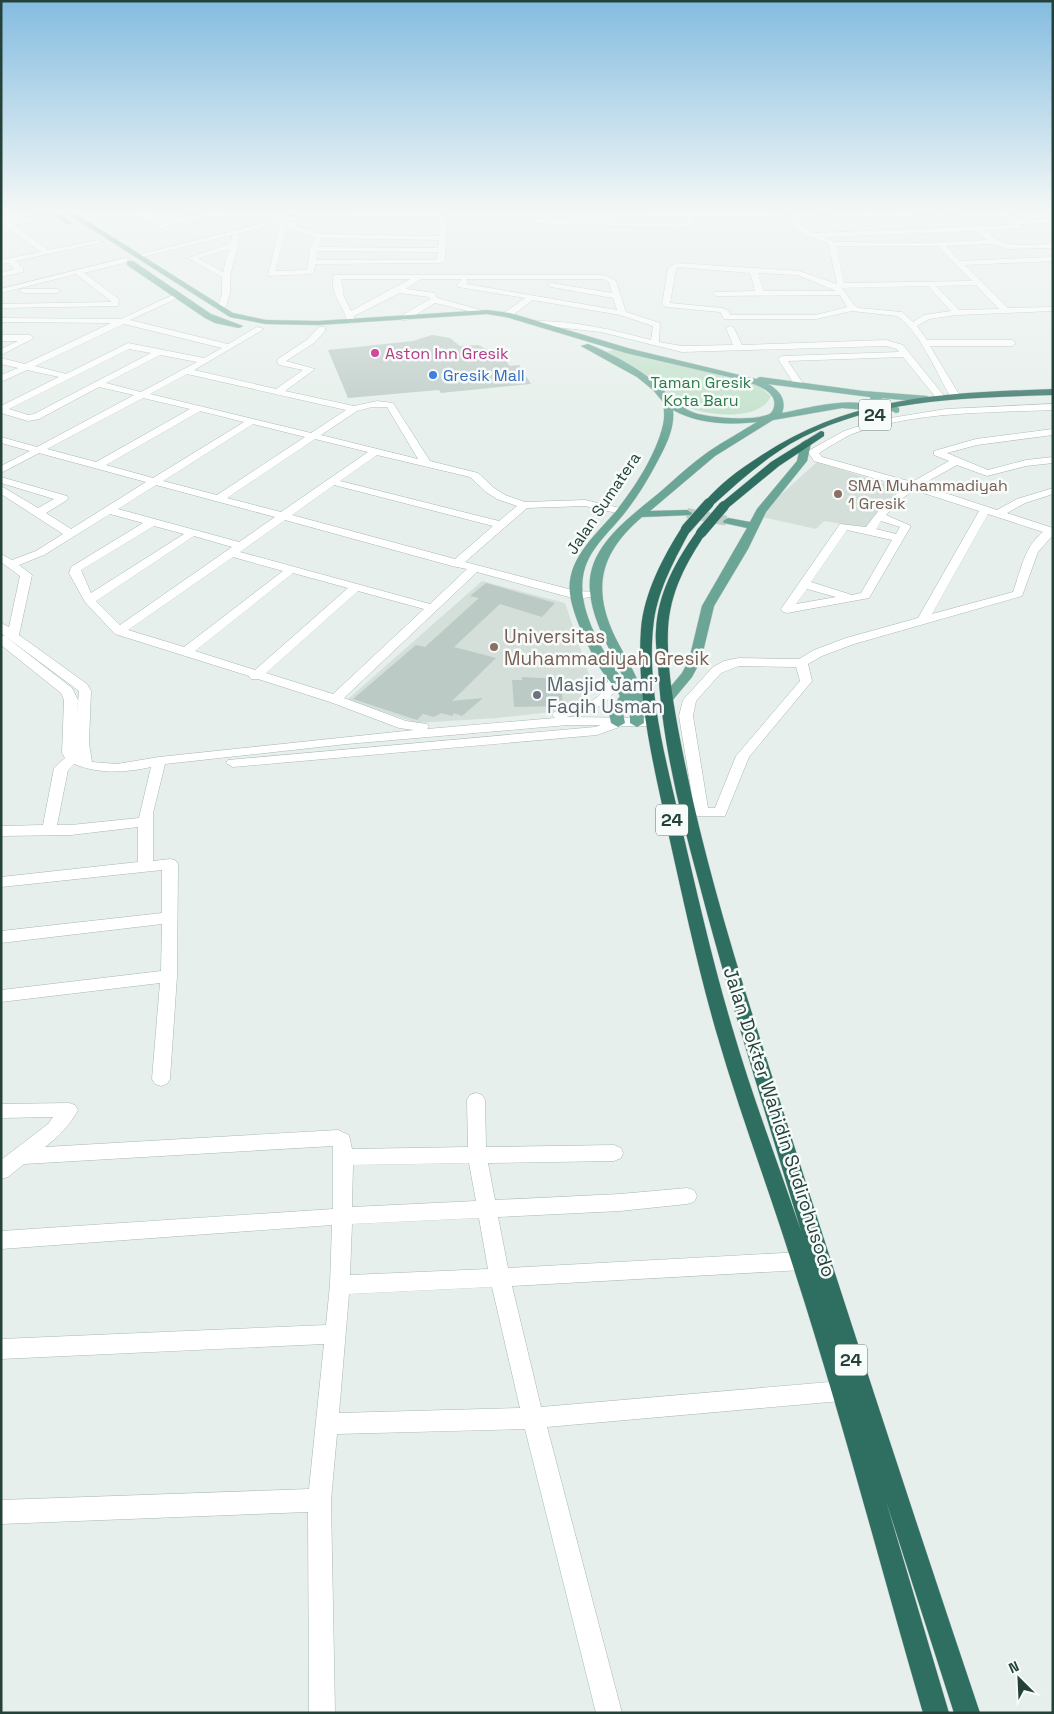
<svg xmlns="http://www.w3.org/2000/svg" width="1054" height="1714" viewBox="0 0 1054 1714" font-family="'Space Grotesk',sans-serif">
  <rect width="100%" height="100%" fill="#e6efeb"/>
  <g fill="#d4dfda">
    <polygon points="817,462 899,488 866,528 824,521 816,529 762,517 775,500"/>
    <polygon points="482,581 565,603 590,678 590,685 578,705 572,708 562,711 496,718 417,723 347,700"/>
  </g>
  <path fill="#bfe0c8" d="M615 349 756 384 771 396C760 423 699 416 679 403 671 398 666 390 659 384 644 372 623 362 606 352Z"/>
  <g fill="#bbcac4">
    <polygon points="432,335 450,338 460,346 478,345 502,356 510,366 519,365 531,384 441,393 439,390 348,398 328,350 413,341"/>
    <polygon points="486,583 555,603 542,617 500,604 454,647 496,658 452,701 483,698 462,716 454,713 452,716 441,713 434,717 423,714 417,720 353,699 416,645 425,647 479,598 470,596"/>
    <polygon points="522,677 561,679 563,706 514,707 512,680 522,680"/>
  </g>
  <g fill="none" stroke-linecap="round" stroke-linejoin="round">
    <polyline stroke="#bfccc8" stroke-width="10" stroke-dasharray="10 5" stroke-linecap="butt" points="687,513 728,521"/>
    <g stroke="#a8b8b2" stroke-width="1">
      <g id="minor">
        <polygon points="149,209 161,209 147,214 161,222 228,209 242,209 166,226 171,229 167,231 157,226 138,213"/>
        <path d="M532 209H538V219L681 224 687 222V217L654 216 651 214 654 212 780 214 797 221 809 230 814 233 1012 225 996 209H1003L1014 220 1053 219V223L1019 224 1022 227 1018 229 985 230C1006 251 1025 244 1053 244V248L1005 249 992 244 946 246 960 261 1053 257V261L965 265 1008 308 1053 307V311L957 315 929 319 917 326 927 340H1012L1016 343 1012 346H930L960 396 955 399 950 396C938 375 917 327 897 316L852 311 816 319H724L720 312 666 307 662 305 668 268 677 263 799 271 837 284 828 243 803 234 793 223 779 218 694 217 693 224 682 228 547 224 532 222ZM978 231 987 240 922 243 835 242 824 237ZM836 246H938L972 281 844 283ZM678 267 750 273 755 291 714 292 713 294 717 296 840 295 847 307 816 315H730L729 311 722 308 670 303 676 269ZM758 273 798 275 836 291H763ZM976 285 999 309 959 310 936 286ZM928 286 951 311 924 315 913 322 902 312 858 308 854 305 842 288Z"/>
        <polygon points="820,209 826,209 830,215 825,216"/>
        <polygon points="858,209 865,209 872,220 871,221 867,221"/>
        <polygon points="922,209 994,209 991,211 895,214 892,212 895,210"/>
        <polygon points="57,213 60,215 59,216 14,225 48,250 99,240 103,242 15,261 23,268 23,272 1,277 1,273 15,269 8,263 1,264 1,260 41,252 6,226 1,227 1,217 9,222"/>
        <path d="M438 213 447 217 445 261 441 263 315 264 314 272 310 274 268 276 280 223 138 258 134 256 299 214ZM437 217 440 218 439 236 320 234 296 226 299 224 298 223 284 222 299 218ZM286 227 315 237 310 249 307 270 275 271ZM322 238 439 240 438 248 318 247ZM317 251 438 252 437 259 431 260H316Z"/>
        <path d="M233 234 240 236 230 276V293L226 307 217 309 213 307 219 304 222 293V277L188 258 230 244ZM229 249 223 272 198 258Z"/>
        <polygon points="125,258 129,260 128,262 84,273 119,299 118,306 1,308 1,304 112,302 76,274 1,293 1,289"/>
        <path d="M334 275H604L616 281 626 312 660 323 659 342 682 346 733 345 726 328 730 326 734 328 742 345 886 340 903 345 945 397 943 399H937L903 357 788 361 804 385 799 388 796 387 778 359 782 356 899 352 897 349 886 346 682 352 601 332 537 325 533 323 537 321C576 321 613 330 651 340L653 326 620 315 533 300 510 317H504V313L525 298 458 287 457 285 462 279H421L406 289 435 293 437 298 481 310V314L435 303 407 320H401V316L430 299 429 297 400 293 354 316 355 322 351 324 347 322C345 306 328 294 334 275ZM341 279H410L351 311 344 297ZM466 279H603L609 282 612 293 551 283 547 285 551 287 613 298 617 310 466 284 468 281Z"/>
        <polygon points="21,289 57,289 61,291 57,293 24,293 20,291"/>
        <path d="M177 293 181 295 180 297 130 320 228 344 257 327 264 329 194 370 276 389 303 370 279 365 277 361 278 359 308 339 319 327H325V331L314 343 286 361 315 369 285 391 354 406 377 401 393 403 430 461 478 473 494 488 505 495 525 502 585 500 625 509 626 511 621 514 585 506 527 508 465 562 576 591 599 592 601 594 599 596 576 599 477 572 344 698 406 721 427 724 429 727 427 729 555 718 552 715 554 712C571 708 592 706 603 691 606 686 608 681 610 676L615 675 621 679C609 707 594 710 566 717L652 718 659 722 652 726H622L597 735 233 767 226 763 228 760 595 727 601 725H568L347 744 165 764 153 813V861L170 859 175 860 178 864 177 976 170 1079 167 1084 161 1086 155 1084 152 1079 160 983 1 1002V990L161 971 162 924 1 943V931L162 913V870L1 887V877L138 862V827L71 835 1 836V826L43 825 54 768 65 758 62 753 64 700 61 693 1 645V635L5 636 72 688 78 700 77 714 79 691 1 633V623L9 627 20 576 1 562V554L12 560 36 551 63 534 1 494V486L38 508 54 499 1 483V477L67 496 68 498 67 500 46 513 71 529 146 482 39 453 1 473V466L30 451 1 443V437L37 447 134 395 99 387 39 419 28 421 1 413V406L59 377 27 370 1 382V375L18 368 1 364V358L25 364 111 323 1 322V318L121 319ZM124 324 222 348 204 358 128 343 66 374 35 366ZM129 349 151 353 34 414 28 415 9 409ZM160 355 197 362 141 392 106 383ZM187 374 346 410 311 433 150 394ZM143 398 190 409 96 462 47 449ZM372 407H387L418 459 321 435 357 411ZM200 411 244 422 153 478 106 465ZM253 424 305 437 217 495 163 481ZM315 439 368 452 281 512 227 498ZM377 455 470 477 486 492 497 499 517 506 499 521 340 481ZM156 485 275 517 239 542 118 509ZM334 485 493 526 455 559 292 515ZM110 514 143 523 71 567 69 573 85 602 115 634 249 676 251 679H258L330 702 399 728 414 730 159 757 117 764 92 762 89 743 91 691 87 684 19 635 32 575 19 565 44 555ZM285 520 452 566 467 569 430 604 240 552ZM154 526 184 534 91 593 81 570ZM194 536 232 547 120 625 96 601ZM233 557 283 571 184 647 128 630ZM293 573 348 588 255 670 195 651ZM358 591 424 609 333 694 266 673ZM74 764C99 774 124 773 151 767L139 818 71 825H57L68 770Z"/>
        <polygon points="1,335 30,335 34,338 1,355 1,349 18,341 1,341"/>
        <path d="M1053 404V410C987 413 915 411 852 434 841 439 829 447 819 453L822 457 912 482 949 461 934 455V451L976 439 1053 429V435L977 445 947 453 988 470 1026 460 1053 457V463L1026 466 987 476 957 465 921 485 997 510 1017 499 1053 488V494L1025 503 1007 513 1053 528V535L1038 552 1022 596 854 644 822 656 808 664 812 681 749 757 725 816H697L695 813 679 716 683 700 713 667 724 661 739 658 799 659 814 650 846 638 918 618 979 511 914 490 900 500 886 515 911 526 869 598 787 613 783 612 781 609 840 524 866 527 883 505 905 487 814 461 808 452 810 450 844 431 878 420 946 409ZM988 514 1043 532C1024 547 1021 570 1013 592L932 614ZM881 521 900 527 896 534 876 529ZM847 530 892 540 861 593 852 595 811 582ZM807 589 836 597 796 604ZM739 666 796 667 800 681 736 756 715 808H708L693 716 696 701 721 673Z"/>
        <path d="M476 1093 482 1095 485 1100 486 1147 614 1145 621 1148 623 1153 621 1158 614 1161 488 1163 495 1200 620 1194 687 1188 694 1190 697 1196 694 1202 687 1204 620 1211 498 1217 508 1268 802 1252 809 1255 812 1261 809 1267 802 1270 512 1286 541 1407 841 1381 849 1384 852 1391 849 1398 841 1401 547 1427 622 1713H596L525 1429 337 1434 331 1500 335 1713H309L308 1512 1 1524V1500L309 1489 324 1344 1 1359V1339L326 1325 330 1285 332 1225 1 1249V1231L333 1209V1146L24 1164 8 1177 1 1179V1160L48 1124 53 1117 1 1118V1104L69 1103 75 1105 78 1110C70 1125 59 1136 45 1147L338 1130 349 1135 352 1149 468 1147 467 1100 470 1095ZM469 1163 476 1201 352 1207 353 1165ZM479 1218 488 1269 350 1275 352 1224ZM492 1287 520 1408 339 1413 349 1294Z"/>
      </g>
    </g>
    <g stroke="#c2cac8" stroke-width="1">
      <g id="major">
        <polygon points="44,209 52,209 72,223 67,224"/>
        <path d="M60 209H68L233 313 266 320 318 321 487 310 510 313 631 349 756 379 760 377 863 391 927 396 932 399 927 402 881 398 899 408V412L896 413 871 400 870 397 768 384C779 390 787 399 782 413 809 408 863 392 886 413L881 416 867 410 842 408 773 420 715 456 650 511 687 510 692 513 691 515 642 517C601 552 591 587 615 637 624 655 636 673 642 692 645 702 643 713 644 723L637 727 630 723V700L623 713 625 723 618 727 611 723 609 713 620 696C615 686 606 678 600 668 589 649 573 616 570 594 566 559 596 535 616 511 635 487 656 455 663 425 665 417 664 409 663 402L653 390 637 377 581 346 588 344C610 353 633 365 652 380 668 392 677 408 698 414 716 418 749 421 767 415 771 414 773 411 774 407 778 391 754 384 742 380L626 353 506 317 487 314 318 325 266 324 230 317ZM673 410C698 424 729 425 757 422 741 432 724 441 708 452 691 464 675 479 659 493 629 518 586 547 590 591 593 626 614 654 627 686 604 654 568 601 588 560 596 543 611 530 623 515 636 499 647 481 656 464 665 447 675 429 673 410Z"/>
        <polygon points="127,261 133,261 211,314 243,326 239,328 215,323 205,318 127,265"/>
        <polygon points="806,440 811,443 807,461 766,512 748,549 714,606 701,660 692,677 672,701 662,701 661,698 682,673 689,660 702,606 747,528 724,523 723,521 728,518 750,522 757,509 797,461 801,443"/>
      </g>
    </g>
    <g stroke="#c2cac8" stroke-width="1">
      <g id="highway">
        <path d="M1053 389V395C964 398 869 398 790 444 762 461 737 483 713 505L709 506 704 503C718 485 740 469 759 457 852 395 945 393 1053 389Z"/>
        <polygon points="821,431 824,432 824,436 779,466 728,508 720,508 719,506 720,504 771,462"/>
        <path d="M686 526 691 529C676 557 659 587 654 620 645 685 666 761 681 825 697 893 712 960 732 1027 752 1096 778 1163 801 1231 766 1114 729 998 698 879 679 809 661 737 658 664 657 653 655 641 656 630 658 592 676 561 697 531L701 530 706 533C686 563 670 592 668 629 666 670 676 719 684 759 705 864 737 967 770 1070 838 1285 908 1499 980 1713H954L886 1501 949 1713H923C879 1562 840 1410 791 1260 767 1184 738 1108 716 1031 697 965 683 898 668 832 654 766 636 697 641 629 644 593 663 557 682 527Z"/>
      </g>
    </g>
    <use href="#minor" fill="#fff" fill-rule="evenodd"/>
    <use href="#major" fill="#6aa596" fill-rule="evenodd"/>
    <use href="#highway" fill="#2f6f62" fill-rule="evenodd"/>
    <g stroke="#c2cac8" stroke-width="11" stroke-linecap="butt">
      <g id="highway-bridge">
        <polyline points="686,529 709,503"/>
        <polyline points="701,533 724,506"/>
      </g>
    </g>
    <use href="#highway-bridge" stroke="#2f6f62" stroke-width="10"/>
  </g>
  <linearGradient id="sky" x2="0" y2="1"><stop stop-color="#84bce0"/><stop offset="0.47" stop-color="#f4f8f6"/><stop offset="1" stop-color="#f4f8f6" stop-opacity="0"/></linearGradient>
  <rect width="1054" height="449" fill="url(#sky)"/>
  <circle fill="#d1479c" stroke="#f7fbf9" stroke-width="2" cx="375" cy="353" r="5"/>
  <circle fill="#3f7fe0" stroke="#f7fbf9" stroke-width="2" cx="433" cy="375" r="5"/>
  <g fill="#8d6e63" stroke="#f7fbf9" stroke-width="2">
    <circle cx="838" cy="494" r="5"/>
    <circle cx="494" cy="647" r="5"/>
  </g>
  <circle fill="#6b7280" stroke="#f7fbf9" stroke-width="2" cx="537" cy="695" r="5"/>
  <g text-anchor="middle" stroke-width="5" stroke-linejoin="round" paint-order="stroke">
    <g font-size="16" fill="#b23c85" stroke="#f7fbf9" text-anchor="start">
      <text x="385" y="359">Aston Inn Gresik</text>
    </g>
    <g font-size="16" fill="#366cbe" stroke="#f7fbf9" text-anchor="start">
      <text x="443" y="381">Gresik Mall</text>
    </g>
    <g font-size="16" fill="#2d7a4b" stroke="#f7fbf9">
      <text x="701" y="388">Taman Gresik<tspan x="701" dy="18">Kota Baru</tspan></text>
    </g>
    <g font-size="16" fill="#785e54" stroke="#f7fbf9" text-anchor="start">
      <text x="848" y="491">SMA Muhammadiyah<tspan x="848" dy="18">1 Gresik</tspan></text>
    </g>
    <g font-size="16" fill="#24423a" stroke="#f7fbf9">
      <text transform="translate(603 503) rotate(-56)" y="6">Jalan Sumatera</text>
    </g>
    <g fill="#f7fbf9" stroke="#637a73" stroke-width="1">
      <rect x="859" y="399.5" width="32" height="31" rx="4"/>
      <rect x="656" y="804.5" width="32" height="31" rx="4"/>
      <rect x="835" y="1344.5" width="32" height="31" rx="4"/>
    </g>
    <g font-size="18" font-weight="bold" fill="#24423a">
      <text x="875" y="421">24</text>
      <text x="672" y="826">24</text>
      <text x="851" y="1366">24</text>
    </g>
    <g font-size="19" fill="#785e54" stroke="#f7fbf9" text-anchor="start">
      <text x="504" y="643">Universitas<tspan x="504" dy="22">Muhammadiyah Gresik</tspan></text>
    </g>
    <g font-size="19" fill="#5b616d" stroke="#f7fbf9" text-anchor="start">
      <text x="547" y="691">Masjid Jami'<tspan x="547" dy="22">Faqih Usman</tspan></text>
    </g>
    <g font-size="19" fill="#24423a" stroke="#f7fbf9">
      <text transform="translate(780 1122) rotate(72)" y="7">Jalan Dokter Wahidin Sudirohusodo</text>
    </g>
  </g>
  <rect width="1054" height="1714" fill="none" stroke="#24423a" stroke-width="5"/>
  <g transform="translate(1019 1679) rotate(336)" stroke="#f7fbf9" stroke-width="4" paint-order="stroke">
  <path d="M0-4L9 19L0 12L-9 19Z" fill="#24423a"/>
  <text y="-8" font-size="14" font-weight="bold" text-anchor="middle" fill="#24423a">N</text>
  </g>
</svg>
